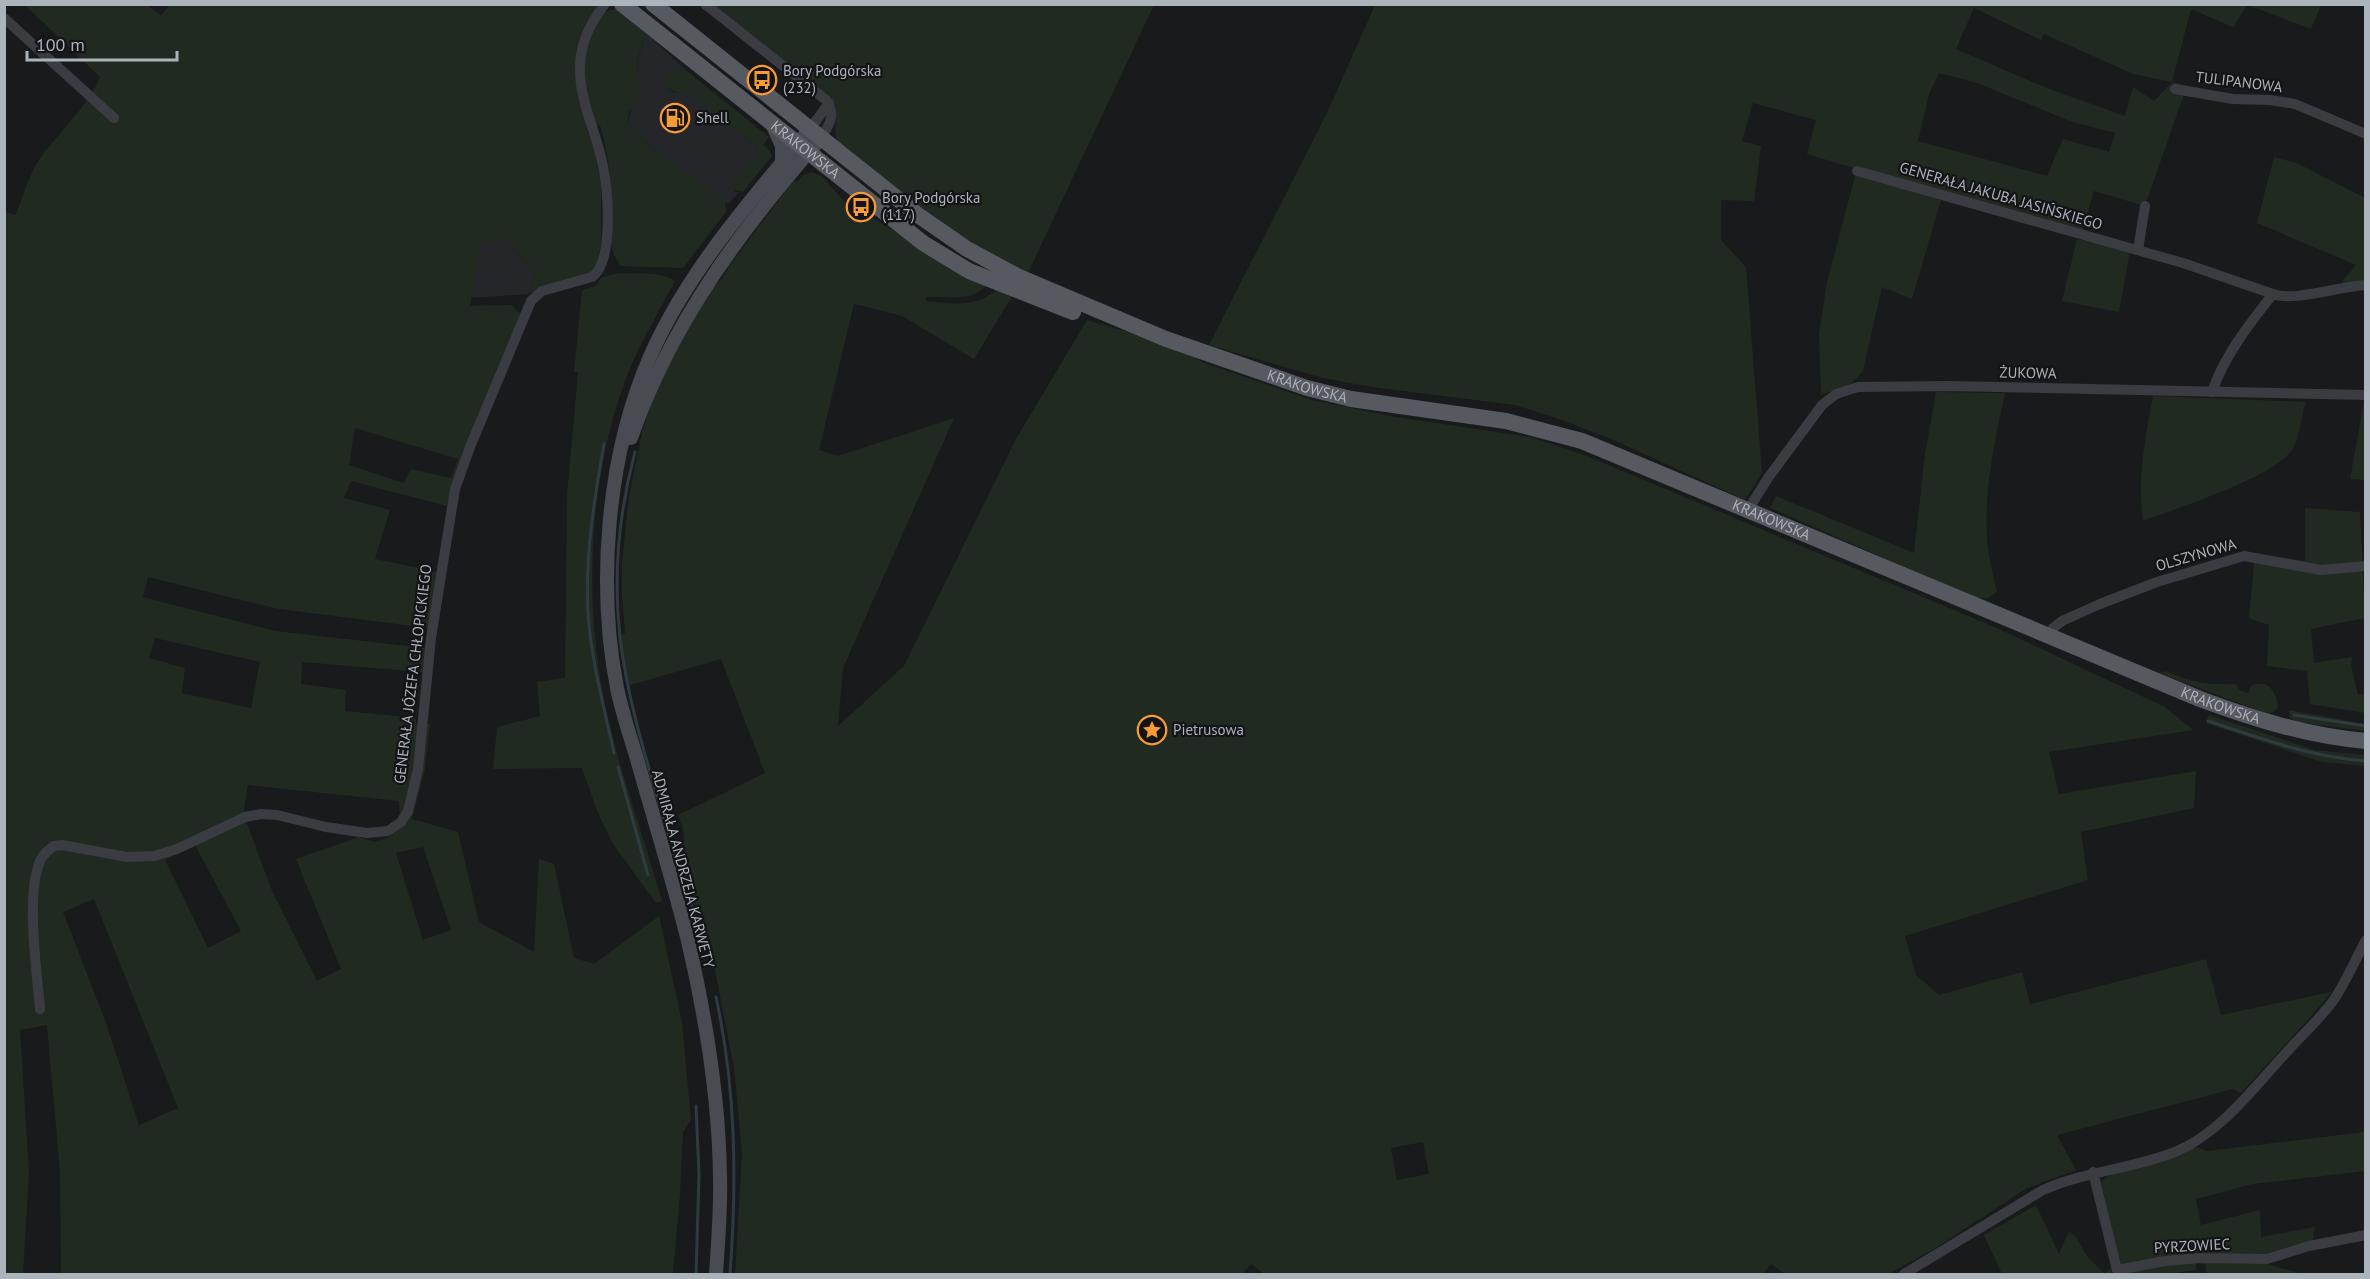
<svg xmlns="http://www.w3.org/2000/svg" width="2370" height="1279" viewBox="0 0 2370 1279" font-family="'PT Sans',sans-serif">
  <rect width="100%" height="100%" fill="#191a1c"/>
  <g fill="#252629">
    <polygon points="646,33 687,71 679,69 667,87 673,92 689,95 698,99 756,146 757,154 734,191 739,192 728,204 650,146 628,125 638,71 637,63"/>
    <polygon points="506,238 535,275 528,294 471,298 481,244"/>
  </g>
  <g fill="#212a21" fill-rule="evenodd">
    <path d="M171 4H598L586 25 606 11 617 9 646 33 637 62 639 86 636 105 629 111 628 125 641 132 644 141 650 146 725 201 726 212 683 268 621 266C604 243 611 226 611 199 611 175 607 148 600 125L586 128 594 147 601 186V244L597 266 589 274 540 288 528 294 535 275 506 238 481 245 470 306 512 305 520 314 451 488 447 506 351 481 344 498 390 510 375 559 438 572 429 628 279 609 148 577 143 597 275 631 426 648 423 672 302 662 301 684 346 690 345 711 416 718V724H430L425 769 412 819 458 832 479 922 534 952 539 859 554 864 574 958 594 964 659 916 682 1022 691 1120 683 1132 680 1194 673 1274H61L60 1172 47 1025 20 1030 29 1172 23 1274H5L4 211 15 215C25 194 28 174 42 156 62 129 87 107 100 77L25 5H147L161 15ZM355 428 458 459 451 478 411 469 404 483 349 465ZM155 638 260 662 251 708 182 693 185 668 149 658ZM248 785 399 801 401 828 387 838 375 842 359 837 296 859 341 969 317 981 272 891 246 821 244 808ZM195 845 241 931 208 948 165 860ZM423 847 451 930 423 940 396 853ZM94 899 178 1108 139 1125 106 1023 63 912Z"/>
    <path d="M710 5H1154L1027 275C958 239 898 190 838 142 831 127 842 111 830 97Z"/>
    <path d="M1375 5H2247L2233 27 2191 9 2172 82 2185 85 2184 94 2145 206 2094 191 2082 232 1903 188 1941 200 1912 299 1882 287 1863 371 1851 384 1821 395 1819 333 1827 282 1857 169 1807 154 1816 120 1753 103 1742 141 1761 146 1754 201 1721 200V240L1746 267 1762 473 1745 500 1616 441 1562 420 1515 405 1372 387 1323 378 1209 345 1327 113ZM1974 8 2041 40 2044 34 2133 74 2172 82 2154 101 2133 87 2125 116 2044 87 1956 49ZM1939 73 1977 83 2070 121 2115 133 2109 152 2063 139 2047 176 1918 141 1929 94Z"/>
    <polygon points="2248,5 2321,4 2321,5 2311,29"/>
    <path d="M674 69 687 71 769 137 763 145 769 150 772 156 743 192 729 188 757 154 756 146 698 99C687 94 677 95 667 87V76Z"/>
    <polygon points="2274,157 2297,163 2365,198 2365,282 2341,283 2356,265 2257,223"/>
    <path d="M811 172 822 176 852 210 851 216 863 224 870 216 986 286C973 302 945 296 926 297V301C952 303 974 309 996 290L1014 293 974 359 902 316 854 304 819 450 838 456 954 418 843 668 838 726 904 666 1016 439 1087 320C1118 330 1178 343 1202 362L1312 400 1396 417 1530 437 1587 456 1997 628 2165 707 2193 730 2049 752 2059 794 2196 771 2194 808 2081 832 2088 880 1905 936 1916 975 1939 995 2022 972 2030 1004 2206 959 2221 1015 2331 992 2313 1014 2241 1093 2233 1089 2057 1135 2076 1170 2027 1188 1934 1249 1888 1274H1785L1771 1264 1763 1274H1264L1251 1264 1242 1274H735L742 1154 734 1068 714 965 676 851 684 842 683 828 678 815 765 773 721 659 627 686 618 637 625 634 622 594V563L629 496 642 432 654 392 709 291 722 279 729 266 794 180 797 182 803 175ZM1423 1142 1429 1174 1397 1180 1391 1148Z"/>
    <polygon points="2077,239 2130,251 2119,312 2062,301"/>
    <path d="M618 273C635 274 661 271 675 281 660 309 644 337 631 366 589 467 583 594 604 700 618 768 643 834 662 901L656 903 613 844 598 813 582 768 493 769 497 727 540 716 537 682 565 678 567 496 578 372H574L582 290 596 286 601 278Z"/>
    <path d="M1936 392 2005 393C1995 440 1984 488 1987 537 1988 556 1993 574 1997 592L1988 598H1976L1770 508 1776 496 1914 553 1925 454Z"/>
    <path d="M2153 396 2306 402C2302 414 2299 441 2292 450 2272 478 2177 508 2143 521 2137 480 2145 436 2153 396Z"/>
    <polygon points="2364,401 2365,480 2350,479"/>
    <polygon points="2305,508 2360,512 2365,618 2311,629 2314,663 2352,657 2351,665 2358,695 2365,694 2365,713 2310,704 2307,671 2267,666 2269,625 2249,618 2255,553 2305,561"/>
    <path d="M2166 671C2193 683 2206 685 2236 684L2239 690 2248 693 2251 686C2267 678 2276 691 2278 706L2275 711 2268 714 2159 673Z"/>
    <polygon points="2289,710 2365,724 2365,731 2297,722 2290,718"/>
    <polygon points="2209,715 2314,750 2365,755 2365,766 2322,762 2206,723"/>
    <polygon points="2365,1132 2365,1171 2253,1184 2196,1199 2201,1225 2260,1210 2261,1237 2315,1227 2312,1242 2265,1255 2193,1253 2119,1264 2101,1182 2109,1175 2196,1147 2207,1151"/>
    <polygon points="2036,1205 2059,1254 2069,1231 2076,1237 2087,1256 2105,1274 2112,1266 2111,1274 2002,1274 1984,1235"/>
    <polygon points="2193,1261 2196,1264 2196,1270 2168,1274 2126,1274 2125,1271"/>
    <polygon points="2205,1263 2264,1263 2302,1274 2209,1274 2206,1272"/>
  </g>
  <g fill="none" stroke-linecap="round" stroke-linejoin="round">
    <g stroke="#2e3b40" stroke-width="3">
      <path d="M604 444C594 500 585 556 588 613 591 660 604 707 614 753"/>
      <path d="M635 452C619 512 613 575 620 637 628 706 651 774 670 840"/>
      <polyline points="2294,715 2366,726"/>
      <path d="M2208 721C2260 738 2310 757 2366 761"/>
      <polyline points="618,767 648,875"/>
      <polyline points="673,851 699,927"/>
      <path d="M716 997C736 1089 737 1181 730 1274"/>
      <polyline points="696,1274 699,1175 696,1106"/>
    </g>
    <g stroke="#3a3c41" stroke-width="10">
      <path d="M705 4 826 100C836 115 830 124 821 138"/>
      <polyline points="4,18 114,118"/>
      <polyline points="2175,89 2233,99 2270,100 2295,104 2366,134"/>
      <polyline points="810,129 829,103"/>
      <polyline points="1857,171 2183,263 2273,294"/>
      <polyline points="2138,250 2145,206"/>
      <path d="M2212 392C2224 356 2250 323 2273 294 2294 302 2340 286 2366 285"/>
      <polyline points="1748,510 1768,478 1822,405 1836,394 1858,387 1948,386 2366,395"/>
      <polyline points="2049,636 2053,628 2062,621 2100,604 2157,582 2244,556 2321,570 2366,566"/>
      <path d="M40 1009C37 972 25 892 41 859 44 854 48 850 54 846L62 845 127 857 154 856 177 849 245 817 261 814 277 815 326 827 367 833 388 831 401 822 408 811 418 769 431 638 455 489 470 447 531 301 542 291 592 277C614 262 608 191 603 166 597 134 581 105 580 72 579 46 589 24 605 4"/>
      <polyline points="2093,1172 2117,1270 2165,1261 2199,1258 2267,1259 2309,1246 2366,1235"/>
      <path d="M1904 1274 2043 1190C2085 1171 2132 1169 2175 1152 2219 1134 2252 1090 2284 1055 2300 1037 2319 1020 2333 1001 2346 982 2355 960 2366 940"/>
    </g>
    <g stroke="#484b51" stroke-width="14">
      <polyline points="773,126 782,146 782,163"/>
      <path d="M631 438C671 323 741 229 821 138"/>
      <path d="M716 1274C718 1242 721 1209 720 1177 719 1098 706 1018 688 941 673 880 654 820 637 759 630 736 622 712 617 688 597 584 607 457 649 359 686 273 751 200 810 129"/>
    </g>
    <g stroke="#565960" stroke-width="16">
      <path id="s1" d="M622 4 923 243 969 271 1073 312"/>
      <path id="s2" d="M653 4 918 215 967 249 1017 276 1166 339 1307 388 1351 399 1506 421 1582 441 2200 699C2254 719 2308 736 2366 741"/>
    </g>
  </g>
  <defs>
    <g id="bus-ring" transform="scale(1.5)"><circle r="9.5" fill="#141417" stroke="#f79b36" stroke-width="1.5"/><path d="M-5-6H5V4H4V6H2V4H-2V6H-4V4H-5ZM-3.5-4V0h7V-4ZM-3.5 1.2v1.5H-2V1.2ZM2 1.2v1.5H3.5V1.2Z" fill="#f79b36"/></g>
    <g id="fuel-ring" transform="scale(1.5)"><circle r="9.5" fill="#141417" stroke="#f79b36" stroke-width="1.5"/><path d="M-5.5-6h7V0h2V4h1.3V-2.5L3-4.5l.8-.8L6-3V5H2.5V1h-1V6h-7ZM-4.2-4.7v3.2H.2V-4.7Z" fill="#f79b36"/></g>
    <g id="sight-ring" transform="scale(1.5)"><circle r="9.5" fill="#141417" stroke="#f79b36" stroke-width="1.5"/><path d="M0-6L1.8-2.2L6-1.7L2.9 1.2L3.7 5.4L0 3.3L-3.7 5.4L-2.9 1.2L-6-1.7L-1.8-2.2Z" fill="#f79b36"/></g>
  </defs>
  <g fill-rule="evenodd">
    <use href="#bus-ring" x="762" y="80"/>
    <use href="#fuel-ring" x="675" y="118"/>
    <use href="#bus-ring" x="861" y="207"/>
    <use href="#sight-ring" x="1152" y="730"/>
  </g>
  <g text-anchor="middle" stroke-width="4.5" stroke-linejoin="round" paint-order="stroke">
    <g font-size="15" fill="#abb3bb" stroke="#141417" text-anchor="start">
      <text x="783" y="76">Bory Podgórska<tspan x="783" dy="17">(232)</tspan></text>
      <text x="696" y="123">Shell</text>
      <text x="882" y="203">Bory Podgórska<tspan x="882" dy="17">(117)</tspan></text>
      <text x="1173" y="735">Pietrusowa</text>
    </g>
    <g font-size="15" fill="#abb3bb" stroke="#141417">
      <text transform="translate(2239 82) rotate(7)" y="5">TULIPANOWA</text>
      <text dy="5" stroke="none"><textPath href="#s1" startOffset="234">KRAKOWSKA</textPath></text>
      <text transform="translate(2001 196) rotate(16)" y="5">GENERAŁA JAKUBA JASIŃSKIEGO</text>
      <text transform="translate(2028 373) rotate(1)" y="5">ŻUKOWA</text>
      <text dy="5" stroke="none"><textPath href="#s2" startOffset="766">KRAKOWSKA</textPath></text>
      <text dy="5" stroke="none"><textPath href="#s2" startOffset="1252">KRAKOWSKA</textPath></text>
      <text transform="translate(2196 555) rotate(-16)" y="5">OLSZYNOWA</text>
      <text transform="translate(413 674) rotate(-83)" y="5">GENERAŁA JÓZEFA CHŁOPICKIEGO</text>
      <text dy="5" stroke="none"><textPath href="#s2" startOffset="1738">KRAKOWSKA</textPath></text>
      <text transform="translate(683 869) rotate(75)" y="5">ADMIRAŁA ANDRZEJA KARWETY</text>
      <text transform="translate(2192 1246) rotate(-3)" y="5">PYRZOWIEC</text>
    </g>
  </g>
  <rect width="2370" height="1279" fill="none" stroke="#abb3bb" stroke-width="12"/>
  <path d="M27 51v9h150v-9" fill="none" stroke="#abb3bb" stroke-width="3"/>
  <text x="36" y="51" font-size="18" fill="#abb3bb" stroke="#141417" stroke-width="4.5" paint-order="stroke">100 m</text>
</svg>
